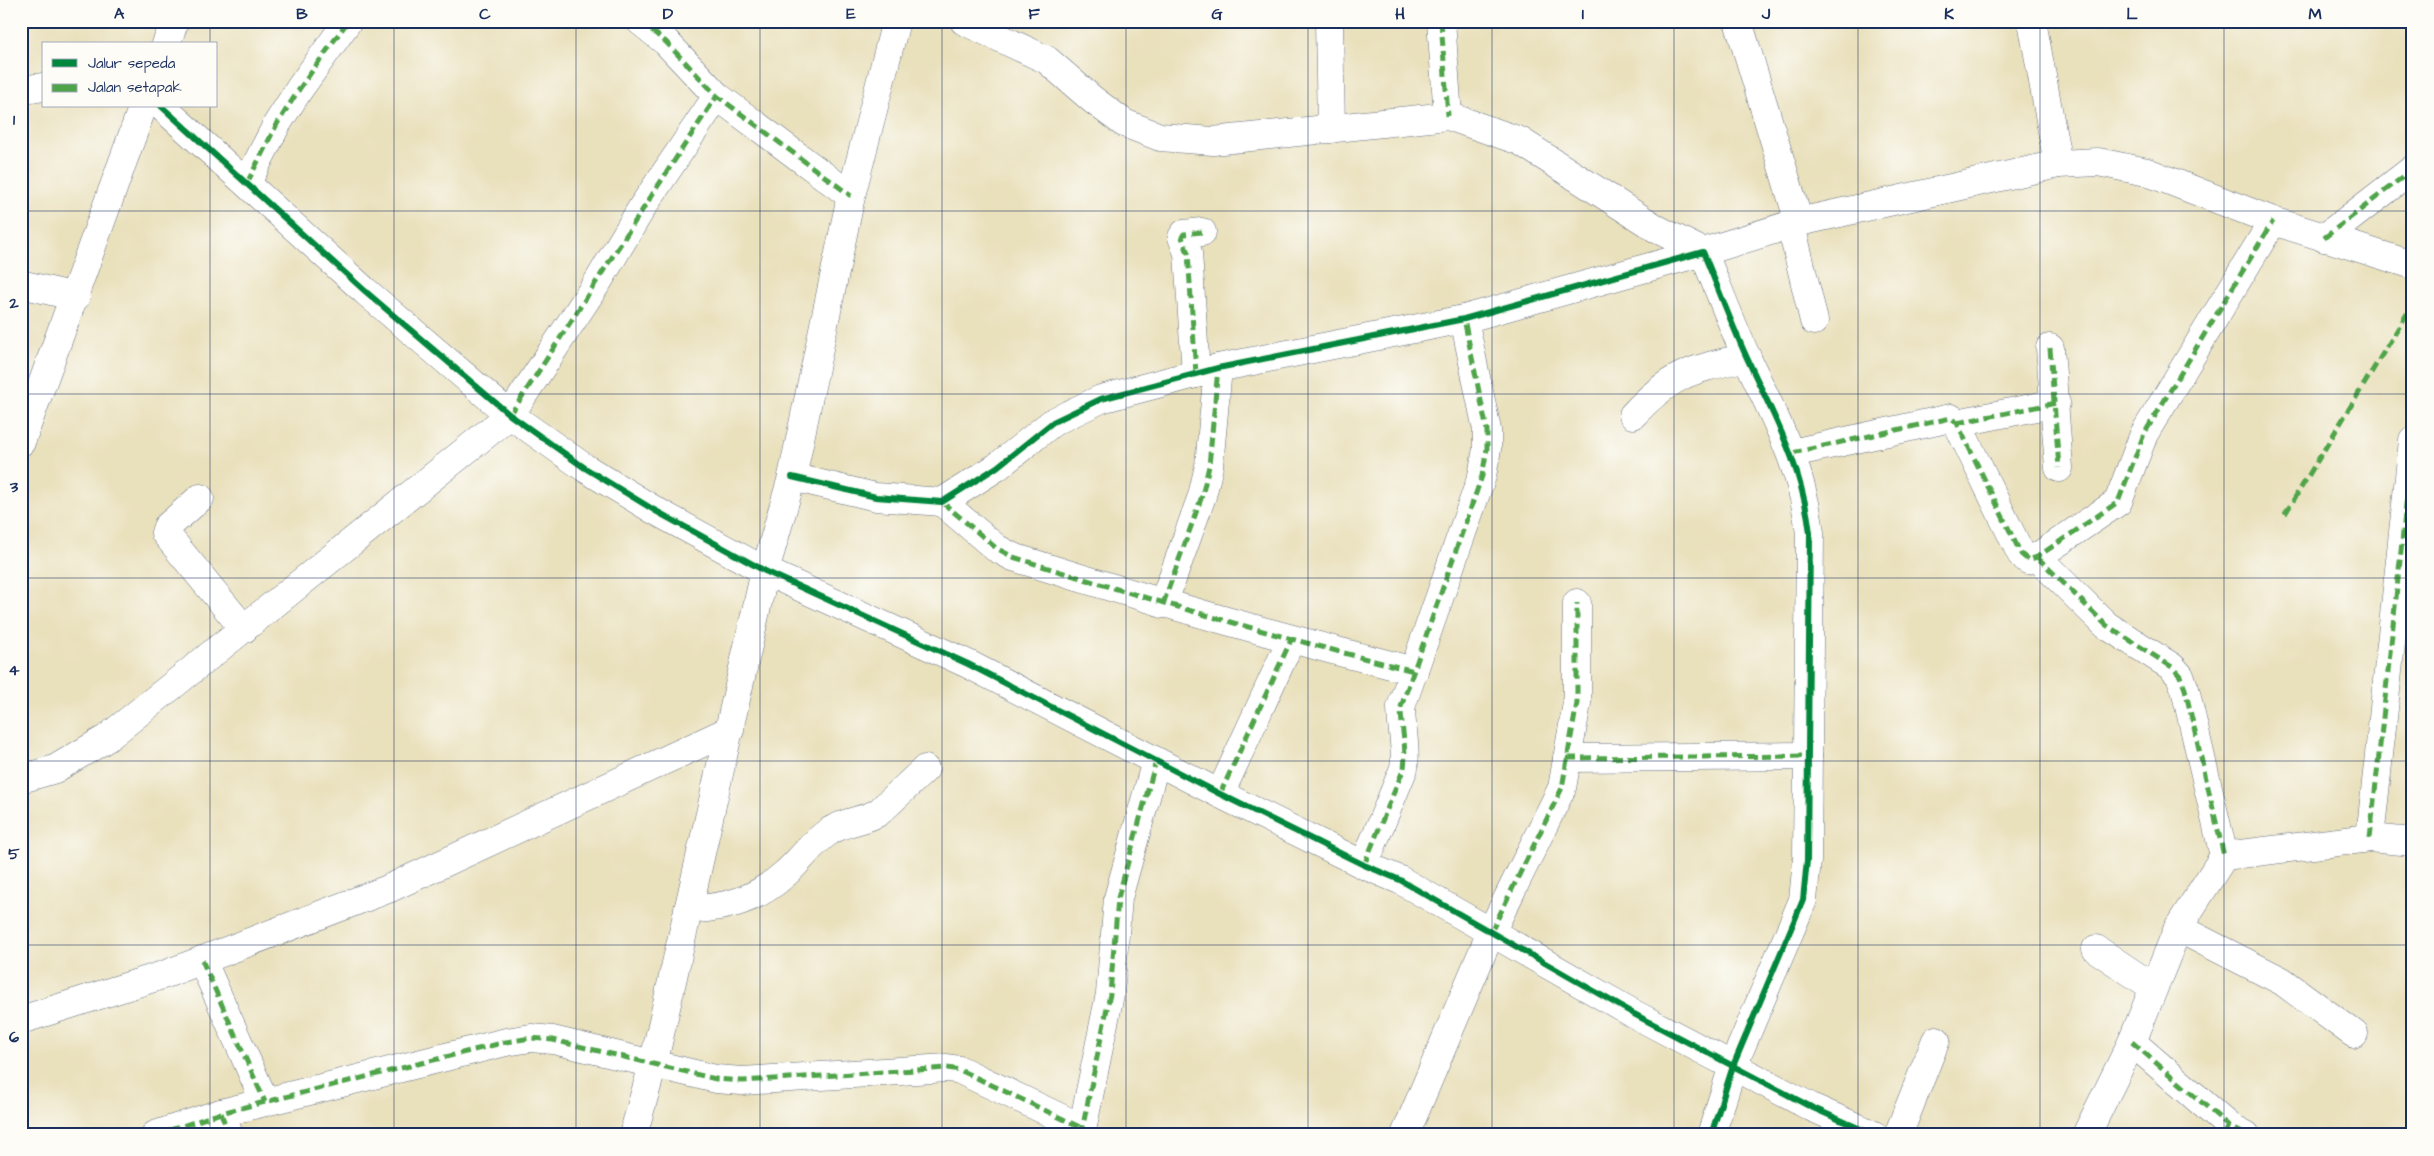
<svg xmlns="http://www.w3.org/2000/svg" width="2434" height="1156" viewBox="0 0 2434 1156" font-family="'Architects Daughter',sans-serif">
  <rect width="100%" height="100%" fill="#fdfcf7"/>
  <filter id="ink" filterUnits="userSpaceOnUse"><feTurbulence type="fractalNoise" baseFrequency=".02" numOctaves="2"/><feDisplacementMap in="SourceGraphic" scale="10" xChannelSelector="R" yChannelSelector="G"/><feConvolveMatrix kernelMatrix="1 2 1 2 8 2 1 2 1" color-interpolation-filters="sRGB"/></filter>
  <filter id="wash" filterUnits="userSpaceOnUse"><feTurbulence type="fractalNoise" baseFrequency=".0096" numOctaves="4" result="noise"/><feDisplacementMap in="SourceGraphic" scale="20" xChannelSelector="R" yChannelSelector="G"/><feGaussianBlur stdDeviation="1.12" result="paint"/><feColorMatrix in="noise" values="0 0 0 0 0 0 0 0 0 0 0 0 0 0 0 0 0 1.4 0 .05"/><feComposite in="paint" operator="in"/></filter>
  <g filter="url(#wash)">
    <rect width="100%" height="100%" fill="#e9e0bc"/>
  </g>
  <g filter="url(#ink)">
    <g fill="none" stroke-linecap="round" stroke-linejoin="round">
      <g stroke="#636d7f" stroke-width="29">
        <g id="minor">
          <polyline points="640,21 666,42 717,96 851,196"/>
          <polyline points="964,21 1047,60 1093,100 1124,123 1160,137 1213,141 1448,116 1520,141 1657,229 1703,252 1799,222 2058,164 2098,162 2147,172 2273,221 2413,265"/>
          <polyline points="1329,21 1331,129"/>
          <polyline points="1441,21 1448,116"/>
          <polyline points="1738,21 1799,222"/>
          <polyline points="2032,21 2058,164"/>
          <polyline points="166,44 175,21"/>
          <polyline points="21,90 44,87"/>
          <polyline points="161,106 365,291 510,415 585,468 654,510 765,571 968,664 1220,794 1364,865 1400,880 1634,1014 1811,1107 1874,1135"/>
          <polyline points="247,183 277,124 300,88 348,21"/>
          <polyline points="1791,225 1814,321"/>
          <polyline points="2324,238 2413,169"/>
          <polyline points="21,284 76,297"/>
          <polyline points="2050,348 2059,468"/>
          <polyline points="1196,374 1188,253 1182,237 1184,234 1202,232"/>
          <path d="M1633 415C1673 372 1692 370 1747 357"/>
          <polyline points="1957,423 2056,403"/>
          <polyline points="21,442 143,106"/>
          <polyline points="1792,453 1951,418 1957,423 2021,554 2028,560 2037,557 2118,502 2144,434 2273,221"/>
          <path d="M792 477 876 497 942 502 997 467 1053 422 1101 399 1218 368 1464 319 1703 252C1718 287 1731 323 1747 358 1775 419 1802 465 1810 533L1807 860 1803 900 1733 1066 1711 1135"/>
          <polyline points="200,498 167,527 165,533 244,629"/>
          <path d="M942 502 996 548 1013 557C1146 599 1279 637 1414 671"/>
          <polyline points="2037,557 2106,625 2172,667 2180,676 2185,689 2224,856"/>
          <polyline points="1163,604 1202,496 1209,466 1218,368"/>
          <polyline points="1567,758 1808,756"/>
          <polyline points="21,779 55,769 107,738 510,415 599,280 643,206 717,96"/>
          <polyline points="1220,794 1291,640"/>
          <polyline points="2370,838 2413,440"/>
          <path d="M1364 865 1404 768C1407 747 1401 728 1401 707L1482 476 1487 449V430L1464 319"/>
          <path d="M688 910C728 907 755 901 786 873 802 859 812 842 830 831 847 820 865 821 879 812L925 769"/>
          <polyline points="2178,928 2282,981 2354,1034"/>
          <polyline points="2096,949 2153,987"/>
          <polyline points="202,960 265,1102"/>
          <polyline points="21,1020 166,974 388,889 730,730"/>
          <polyline points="2132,1042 2229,1126 2246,1135"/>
          <polyline points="221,1113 229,1135"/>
          <polyline points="155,1135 221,1113 506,1042 531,1038 553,1040 716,1079 742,1081 947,1068 960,1070 1082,1128"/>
          <polyline points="633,1135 653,1065 765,571 792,477 851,196 896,21"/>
          <polyline points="1081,1135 1110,994 1118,898 1156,761"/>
          <polyline points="1405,1135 1491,932 1562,788 1577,703 1577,603"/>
          <polyline points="1898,1135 1936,1040"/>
          <polyline points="2086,1135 2132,1042 2178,928 2224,856 2370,838 2413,842"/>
        </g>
      </g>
      <use href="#minor" stroke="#fff" stroke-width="28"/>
      <g stroke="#4fa44a" stroke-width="5" stroke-dasharray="10 5" stroke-linecap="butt">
        <polyline points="640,21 666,42 717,96 851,196"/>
        <polyline points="1441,21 1448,116"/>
        <polyline points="247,183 277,124 300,88 348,21"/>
        <polyline points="2324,238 2413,169"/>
        <polyline points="2050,348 2059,468"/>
        <polyline points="1196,374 1188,253 1182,237 1184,234 1202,232"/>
        <path d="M510 415C580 309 646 202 717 96"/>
        <polyline points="1957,423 2056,403"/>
        <polyline points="1792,453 1951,418 1957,423 2021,554 2028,560 2037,557 2118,502 2144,434 2273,221"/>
        <path d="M942 502 996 548 1013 557C1146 599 1279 637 1414 671"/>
        <polyline points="2285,514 2413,304"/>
        <polyline points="2037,557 2106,625 2172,667 2180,676 2185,689 2224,856"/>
        <polyline points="1163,604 1202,496 1209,466 1218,368"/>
        <polyline points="1567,758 1808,756"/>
        <polyline points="1220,794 1291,640"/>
        <polyline points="2370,838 2413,440"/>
        <path d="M1364 865 1404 768C1407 747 1401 728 1401 707L1482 476 1487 449V430L1464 319"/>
        <polyline points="1491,932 1562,788 1577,703 1577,603"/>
        <polyline points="202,960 265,1102"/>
        <polyline points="2132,1042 2229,1126 2246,1135"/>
        <polyline points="221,1113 229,1135"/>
        <polyline points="155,1135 221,1113 506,1042 531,1038 553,1040 716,1079 742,1081 947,1068 960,1070 1082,1128"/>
        <polyline points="1081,1135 1110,994 1118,898 1156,761"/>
        <polyline points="2224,1135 2229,1126"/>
      </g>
      <g stroke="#fdfcf7" stroke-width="9">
        <g id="cycleway">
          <polyline points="161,106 365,291 510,415 585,468 654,510 765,571 968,664 1220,794 1364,865 1400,880 1634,1014 1811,1107 1874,1135"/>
          <path d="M792 477 876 497 942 502 997 467 1053 422 1101 399 1218 368 1464 319 1703 252C1718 287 1731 323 1747 358 1775 419 1802 465 1810 533L1807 860 1803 900 1733 1066 1711 1135"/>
        </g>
      </g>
      <use href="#cycleway" stroke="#00873e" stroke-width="6"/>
    </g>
  </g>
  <path fill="none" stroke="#1b2f5e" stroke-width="1" stroke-opacity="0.55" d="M210 21V44M394 21V1135M576 21V1135M760 21V1135M942 21V1135M1126 21V1135M1308 21V1135M1492 21V1135M1674 21V1135M1858 21V1135M2040 21V1135M2224 21V1135M210 106V1135M21 211H2413M21 394H2413M21 578H2413M21 761H2413M21 945H2413"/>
  <rect width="2434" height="1156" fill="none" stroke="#fdfcf7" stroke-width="55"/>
  <rect x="42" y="42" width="175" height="65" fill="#fdfcf7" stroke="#a3aaba"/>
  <rect x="52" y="59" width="25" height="8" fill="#00873e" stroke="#a3aaba"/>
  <text x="88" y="68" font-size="15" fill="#1b2f5e">Jalur sepeda</text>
  <rect x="52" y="84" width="25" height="8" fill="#4fa44a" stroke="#a3aaba"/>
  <text x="88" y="92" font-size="15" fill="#1b2f5e">Jalan setapak</text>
  <rect x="28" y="28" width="2378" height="1100" fill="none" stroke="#1b2f5e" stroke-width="2"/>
  <g font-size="16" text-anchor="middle" font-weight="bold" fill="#1b2f5e">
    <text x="119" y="19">A</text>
    <text x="302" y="19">B</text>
    <text x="485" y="19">C</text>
    <text x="668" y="19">D</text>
    <text x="851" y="19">E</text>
    <text x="1034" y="19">F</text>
    <text x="1217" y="19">G</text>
    <text x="1400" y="19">H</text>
    <text x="1583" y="19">I</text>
    <text x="1766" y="19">J</text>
    <text x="1949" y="19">K</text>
    <text x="2132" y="19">L</text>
    <text x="2315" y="19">M</text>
    <text x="14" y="125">1</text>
    <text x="14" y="308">2</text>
    <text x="14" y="492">3</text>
    <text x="14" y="675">4</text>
    <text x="14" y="859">5</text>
    <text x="14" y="1042">6</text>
  </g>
</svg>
